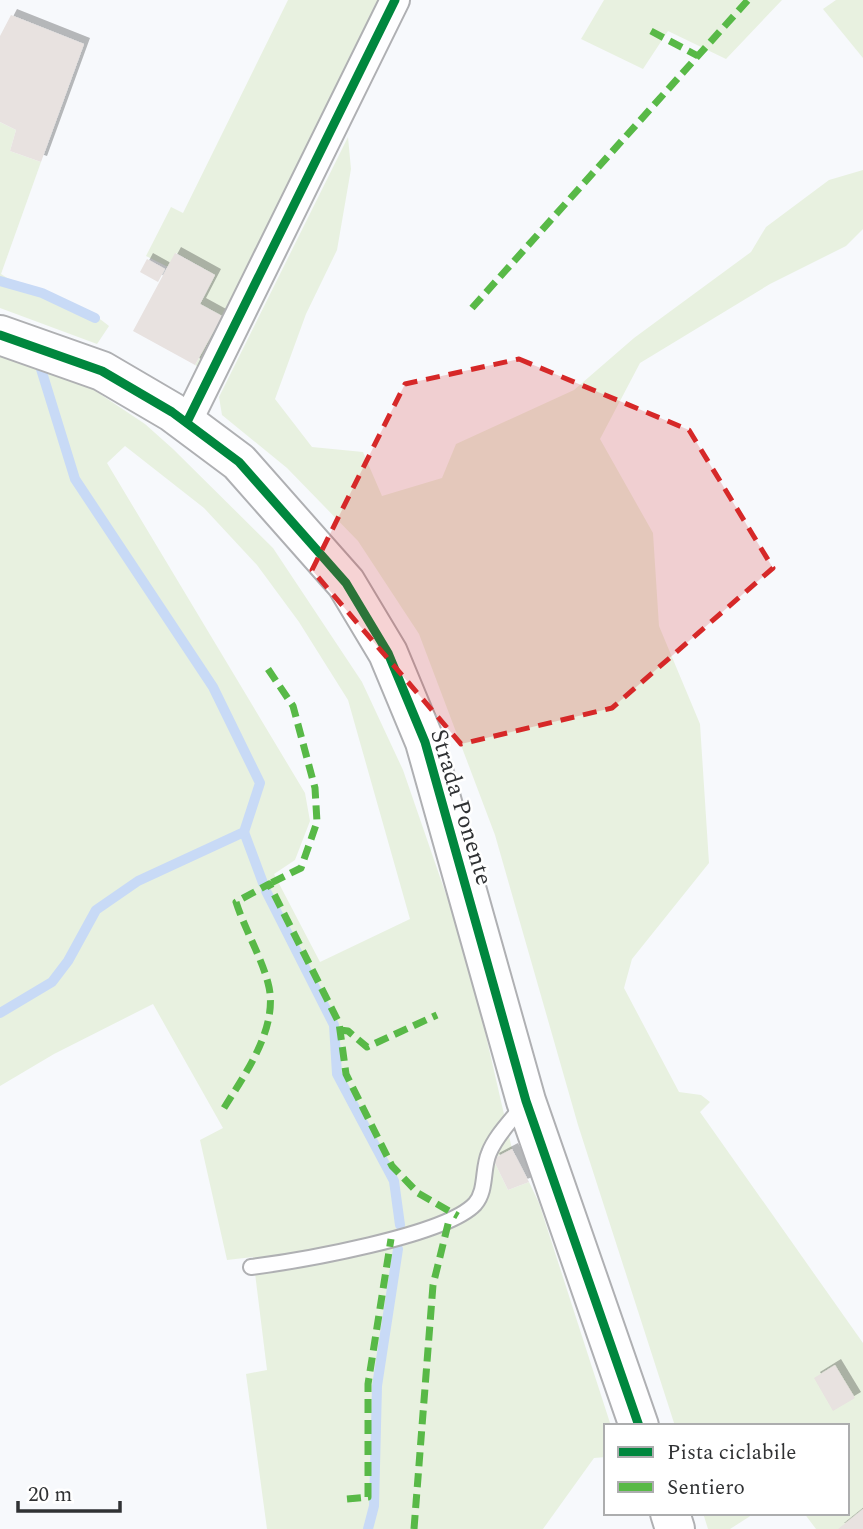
<svg xmlns="http://www.w3.org/2000/svg" width="863" height="1529" viewBox="0 0 863 1529" font-family="Spectral,serif">
  <defs>
    <filter id="shadow"><feDropShadow dx="6" dy="-6" stdDeviation="0" flood-color="#0004"/></filter>
  </defs>
  <rect width="100%" height="100%" fill="#f7f9fc"/>
  <g fill="#e8f1e0" fill-rule="evenodd">
    <polygon points="288,0 385,0 202,369 195,365 222,316 200,304 215,275 176,253 168,267 146,256 171,207 183,213"/>
    <polygon points="604,0 782,0 726,59 668,31 643,69 581,39"/>
    <polygon points="836,0 863,0 863,58 823,9"/>
    <path d="M0 122 16 130 10 151 41 162 1 274C13 283 27 285 41 291 65 299 90 310 109 326L97 344 0 308Z"/>
    <polygon points="348,137 351,169 337,250 306,314 275,399 312,447 363,452 382,496 442,478 456,444 574,390 634,338 751,252 766,227 829,180 863,170 863,229 846,246 770,284 640,363 600,439 653,533 659,626 700,724 709,863 632,959 624,988 679,1092 701,1095 710,1102 700,1112 863,1343 863,1509 840,1529 816,1529 804,1513 847,1513 847,1426 675,1426 578,1125 495,835 419,634 358,541 287,468 222,415 219,397"/>
    <path d="M0 350 91 388 145 424 173 449 273 548 362 682 403 770 450 906 483 1023 512 1149 493 1159 508 1190 529 1182 539 1203 611 1426H606V1457L594 1458 543 1529H267L246 1374 267 1370 253 1257 227 1260 200 1140 223 1128 153 1004 54 1054 0 1086ZM125 446 204 508 257 565 299 622 348 700 410 919 320 962 274 874 295 860 310 821 305 793 107 463Z"/>
    <polygon points="703,1513 755,1513 730,1529 708,1529"/>
  </g>
  <g fill="none" stroke-linecap="round" stroke-linejoin="round">
    <g stroke="#c8daf6" stroke-width="10">
      <polyline points="0,281 42,293 95,318"/>
      <polyline points="244,832 263,883"/>
      <polyline points="266,891 334,1025 337,1074 394,1181 400,1225"/>
      <polyline points="0,1013 52,982 68,961 96,910 138,881 244,832 260,783 213,687 75,479 41,369"/>
      <polyline points="368,1529 374,1506 377,1386 398,1249"/>
    </g>
  </g>
  <g fill="#e8e2e0" filter="url(#shadow)">
    <polygon points="11,15 84,44 41,162 10,151 16,130 0,122 0,36"/>
    <polygon points="175,253 215,275 200,304 222,316 195,365 133,331"/>
    <polygon points="147,259 165,269 158,282 140,272"/>
    <polygon points="512,1149 529,1182 508,1190 493,1159"/>
    <polygon points="835,1365 855,1398 833,1411 814,1378"/>
    <polygon points="863,1509 863,1529 838,1529"/>
  </g>
  <g fill="none" stroke-linecap="round" stroke-linejoin="round">
    <g stroke="#afb0b3" stroke-width="18">
      <path id="lane" d="M251 1267C298 1261 445 1236 475 1204 487 1190 482 1169 489 1153 496 1135 512 1120 523 1105"/>
    </g>
    <g stroke="#afb0b3" stroke-width="32">
      <polyline id="street" points="187,422 395,0"/>
    </g>
    <g stroke="#afb0b3" stroke-width="42">
      <g id="primary">
        <polyline points="0,335 102,371 172,412 239,462 346,583 388,653 425,742 526,1101 639,1426"/>
        <polyline points="670,1513 675,1529"/>
      </g>
    </g>
    <use href="#lane" stroke="#fefeff" stroke-width="14"/>
    <use href="#street" stroke="#fefeff" stroke-width="28"/>
    <use href="#primary" stroke="#fefeff" stroke-width="38"/>
    <g stroke="#58b947" stroke-width="7" stroke-dasharray="14 7" stroke-linecap="butt">
      <polyline points="651,31 698,56"/>
      <polyline points="472,308 748,0"/>
      <polyline points="268,669 293,706 315,788 317,822 301,868 269,884"/>
      <polyline points="340,1030 348,1031 367,1047 437,1015"/>
      <path d="M224 1108C245 1074 280 1026 268 983 261 956 245 930 236 902L269 884 339 1023 346 1074 392 1166 418 1193 458 1216"/>
      <polyline points="347,1499 368,1497 368,1384 391,1239"/>
      <polyline points="414,1529 433,1285 449,1220"/>
    </g>
    <g stroke="#fff" stroke-width="13">
      <g id="cycleway">
        <polyline points="0,335 102,371 172,412 239,462 346,583 388,653 425,742 526,1101 639,1426"/>
        <polyline points="187,422 395,0"/>
      </g>
    </g>
    <use href="#cycleway" stroke="#00873e" stroke-width="9"/>
  </g>
  <path fill="#d62828" fill-opacity="0.2" stroke="#d62828" stroke-width="5" stroke-dasharray="14 9" stroke-linejoin="round" d="M519 359 689 430 773 568 612 708 461 744 312 570 405 384Z"/>
  <g text-anchor="middle" stroke-width="5" stroke-linejoin="round" paint-order="stroke">
    <g font-size="24" fill="#303234" stroke="#fff">
      <text transform="translate(462 807) rotate(73)" y="8">Strada Ponente</text>
    </g>
  </g>
  <rect x="604" y="1424" width="245" height="91" fill="#ffffff" stroke="#acadae" stroke-width="2"/>
  <rect x="618" y="1447" width="35" height="10" fill="#00873e" stroke="#acadae" stroke-width="2"/>
  <text x="667" y="1459" font-size="21" fill="#303234">Pista ciclabile</text>
  <rect x="618" y="1482" width="35" height="10" fill="#58b947" stroke="#acadae" stroke-width="2"/>
  <text x="667" y="1494" font-size="21" fill="#303234">Sentiero</text>
  <path d="M18 1501v10h102v-10" fill="none" stroke="#303234" stroke-width="3.5"/>
  <text x="28" y="1501" font-size="21" fill="#303234" stroke="#ffffff" stroke-width="5" paint-order="stroke">20 m</text>
</svg>
